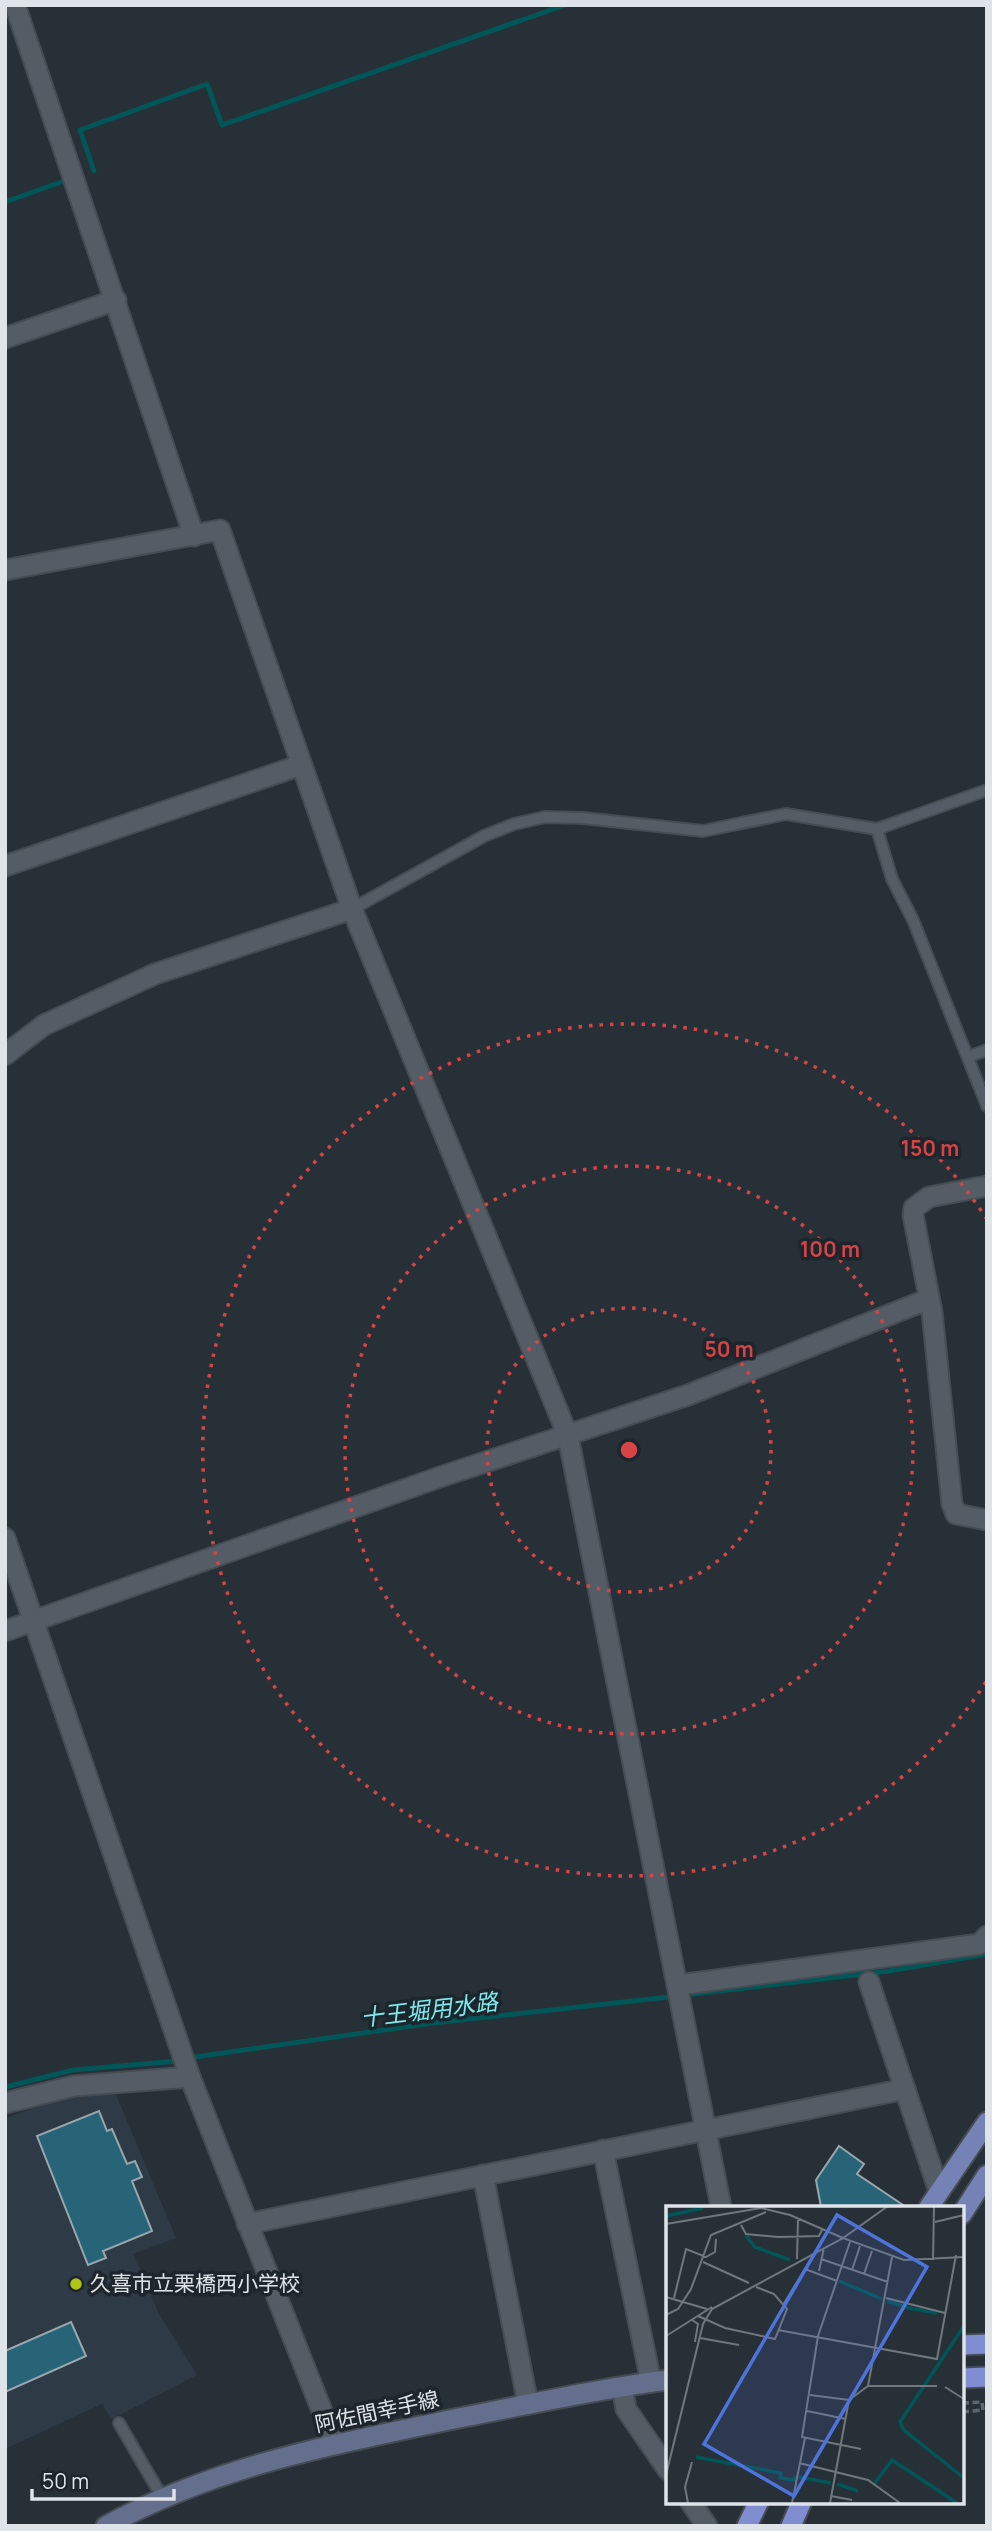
<svg xmlns="http://www.w3.org/2000/svg" width="992" height="2531" viewBox="0 0 992 2531" font-family="Manrope,'Noto Sans JP',sans-serif">
  <rect width="100%" height="100%" fill="#272f37"/>
  <polygon fill="#2e3a46" points="115,2092 176,2238 133,2254 159,2314 197,2375 112,2419 102,2404 5,2449 5,2118 63,2098"/>
  <g fill="none" stroke-linecap="round" stroke-linejoin="round">
    <g stroke="#015658" stroke-width="5">
      <polyline points="94,171 80,130 207,84 222,125 565,5"/>
      <polyline points="5,202 64,181"/>
      <polyline points="685,1995 889,1971 987,1954"/>
      <polyline points="195,2057 433,2023 669,1997"/>
      <polyline points="5,2087 73,2070 178,2061"/>
    </g>
  </g>
  <g fill="#276478" stroke="#99a7ad" stroke-width="2">
    <polygon points="99,2111 107,2131 112,2129 127,2164 135,2161 142,2177 132,2181 152,2231 103,2251 106,2258 88,2265 37,2136"/>
    <polygon points="839,2146 864,2164 857,2174 906,2207 821,2207 816,2180"/>
    <polygon points="71,2322 86,2356 5,2392 5,2351"/>
  </g>
  <g fill="none" stroke-linecap="round" stroke-linejoin="round">
    <g stroke="#464c53" stroke-width="14">
      <g id="service">
        <polyline points="877,829 892,879 913,920 987,1106"/>
        <polyline points="352,909 484,836 514,824 545,817 583,818 703,831 786,814 877,829 987,790"/>
        <polyline points="970,1056 987,1050"/>
        <polyline points="119,2423 162,2497"/>
      </g>
    </g>
    <g stroke="#464c53" stroke-width="23">
      <g id="minor">
        <polyline points="15,5 194,536"/>
        <polyline points="5,338 116,300"/>
        <polyline points="5,570 220,530 352,909 568,1436 721,2207"/>
        <polyline points="5,866 301,765"/>
        <polyline points="5,1055 44,1025 155,974 352,909"/>
        <polyline points="987,1186 929,1197 914,1208 913,1215 932,1312 952,1504 956,1514 987,1520"/>
        <polyline points="5,1538 190,2077 335,2444"/>
        <polyline points="5,1631 440,1477 688,1395 929,1299"/>
        <polyline points="869,1982 939,2191"/>
        <polyline points="679,1985 980,1944 987,1936"/>
        <polyline points="5,2103 74,2086 190,2077"/>
        <polyline points="603,2150 651,2382"/>
        <polyline points="483,2175 528,2404"/>
        <polyline points="247,2224 905,2089"/>
        <polyline points="622,2387 626,2409 668,2470"/>
        <polyline points="690,2501 707,2526"/>
      </g>
    </g>
    <g stroke="#464c53" stroke-width="23">
      <path id="secondary" d="M106 2526C213 2467 331 2445 449 2420 522 2406 595 2389 668 2380"/>
    </g>
    <g stroke="#464c53" stroke-width="23">
      <g id="primary">
        <polyline points="929,2207 987,2122"/>
        <polyline points="962,2214 987,2175"/>
      </g>
    </g>
    <g stroke="#464c53" stroke-width="23">
      <g id="trunk">
        <polyline points="962,2345 987,2344"/>
        <polyline points="962,2378 987,2377"/>
        <polyline points="747,2526 759,2501"/>
        <polyline points="791,2526 802,2501"/>
      </g>
    </g>
    <polyline stroke="#5f676e" stroke-width="3.5" stroke-dasharray="7 3.5" stroke-linecap="butt" points="962,2403 982,2402 983,2410 962,2412"/>
    <use href="#service" stroke="#545d66" stroke-width="10"/>
    <use href="#minor" stroke="#545d66" stroke-width="19"/>
    <use href="#secondary" stroke="#646f8e" stroke-width="19"/>
    <use href="#primary" stroke="#7582b6" stroke-width="19"/>
    <use href="#trunk" stroke="#808ed1" stroke-width="19"/>
  </g>
  <g fill="none" stroke="#d74445" stroke-width="3.5" stroke-dasharray="3.5 7">
    <circle cx="629" cy="1450" r="142"/>
    <circle cx="629" cy="1450" r="284"/>
    <path d="M986 1682A426 426 0 1 1 986 1218"/>
  </g>
  <circle fill="#acc612" stroke="#1d252d" stroke-width="2.5" cx="76" cy="2284" r="7"/>
  <g text-anchor="middle" stroke-width="7" stroke-linejoin="round" paint-order="stroke">
    <g font-size="21" fill="#dfe4e9" stroke="#1d252d" text-anchor="start">
      <text x="90" y="2291">久喜市立栗橋西小学校</text>
    </g>
    <g font-size="21" fill="#dfe4e9" stroke="#1d252d">
      <text transform="translate(377 2412) rotate(-12)" y="7">阿佐間幸手線</text>
    </g>
    <g font-size="23" font-style="italic" fill="#7feaec" stroke="#1d252d">
      <text transform="translate(429 2010) rotate(-7)" y="8">十王堀用水路</text>
    </g>
  </g>
  <g transform="translate(666 2206)">
    <rect width="298" height="298" fill="#272f37"/>
    <path fill="none" stroke="#015658" stroke-width="3.5" d="M0 10 37 2M80 30 89 41 124 54M173 75 216 93M221 95 247 103M248 103 271 107M298 120 234 216 238 224 298 272M30 251 115 267 114 272 128 274 129 270M133 271 165 277M209 277 226 254 291 297M171 278 192 285"/>
    <path fill="none" stroke="#71777e" stroke-width="2" d="M269 16 298 9M0 18 95 2 124 9 177 32 222 0M75 19 80 28 112 31 153 30 156 24M184 36 152 130 136 231 195 243M131 53 132 12M155 53 222 76M267 54 268 0M37 56 83 77M186 64 194 40M153 65 158 42M198 68 206 45M0 91 41 103M8 92 20 43 40 51 49 46 50 33M220 92 279 107M117 99 139 63 171 75M0 109 12 103 25 83 45 29 100 6M32 110 59 122 109 133 121 103 108 88 90 81M26 114 32 118 29 136M112 124 271 153 290 49M0 130 46 101M34 132 73 139M202 180H271M279 181 298 193M144 189 183 194 202 180 226 51M141 205 180 213M133 257 202 274 234 297M0 269 37 118 46 103 177 32 238 54 298 51M165 290 186 294M22 297 19 281 26 256M126 297 139 232M164 297 183 194"/>
    <path fill="#4e74dc" fill-opacity="0.15" stroke="#4e74dc" stroke-width="3.5" d="M171 9 261 61 128 290 38 238Z"/>
    <rect width="298" height="298" fill="none" stroke="#dfe4e9" stroke-width="3.5"/>
  </g>
  <circle cx="629" cy="1450" r="10" fill="#d74445" stroke="#1d252d" stroke-width="3.5"/>
  <g font-size="21" text-anchor="middle" font-weight="bold" fill="#d74445" stroke="#1d252d" stroke-width="7" stroke-linejoin="round" paint-order="stroke">
    <text x="930" y="1156">150 m</text>
    <text x="830" y="1257">100 m</text>
    <text x="729" y="1357">50 m</text>
  </g>
  <rect width="992" height="2531" fill="none" stroke="#dfe4e9" stroke-width="14"/>
  <path d="M32 2489v10h142v-10" fill="none" stroke="#dfe4e9" stroke-width="3.5"/>
  <text x="42" y="2489" font-size="21" fill="#dfe4e9" stroke="#1d252d" stroke-width="5" paint-order="stroke">50 m</text>
</svg>
